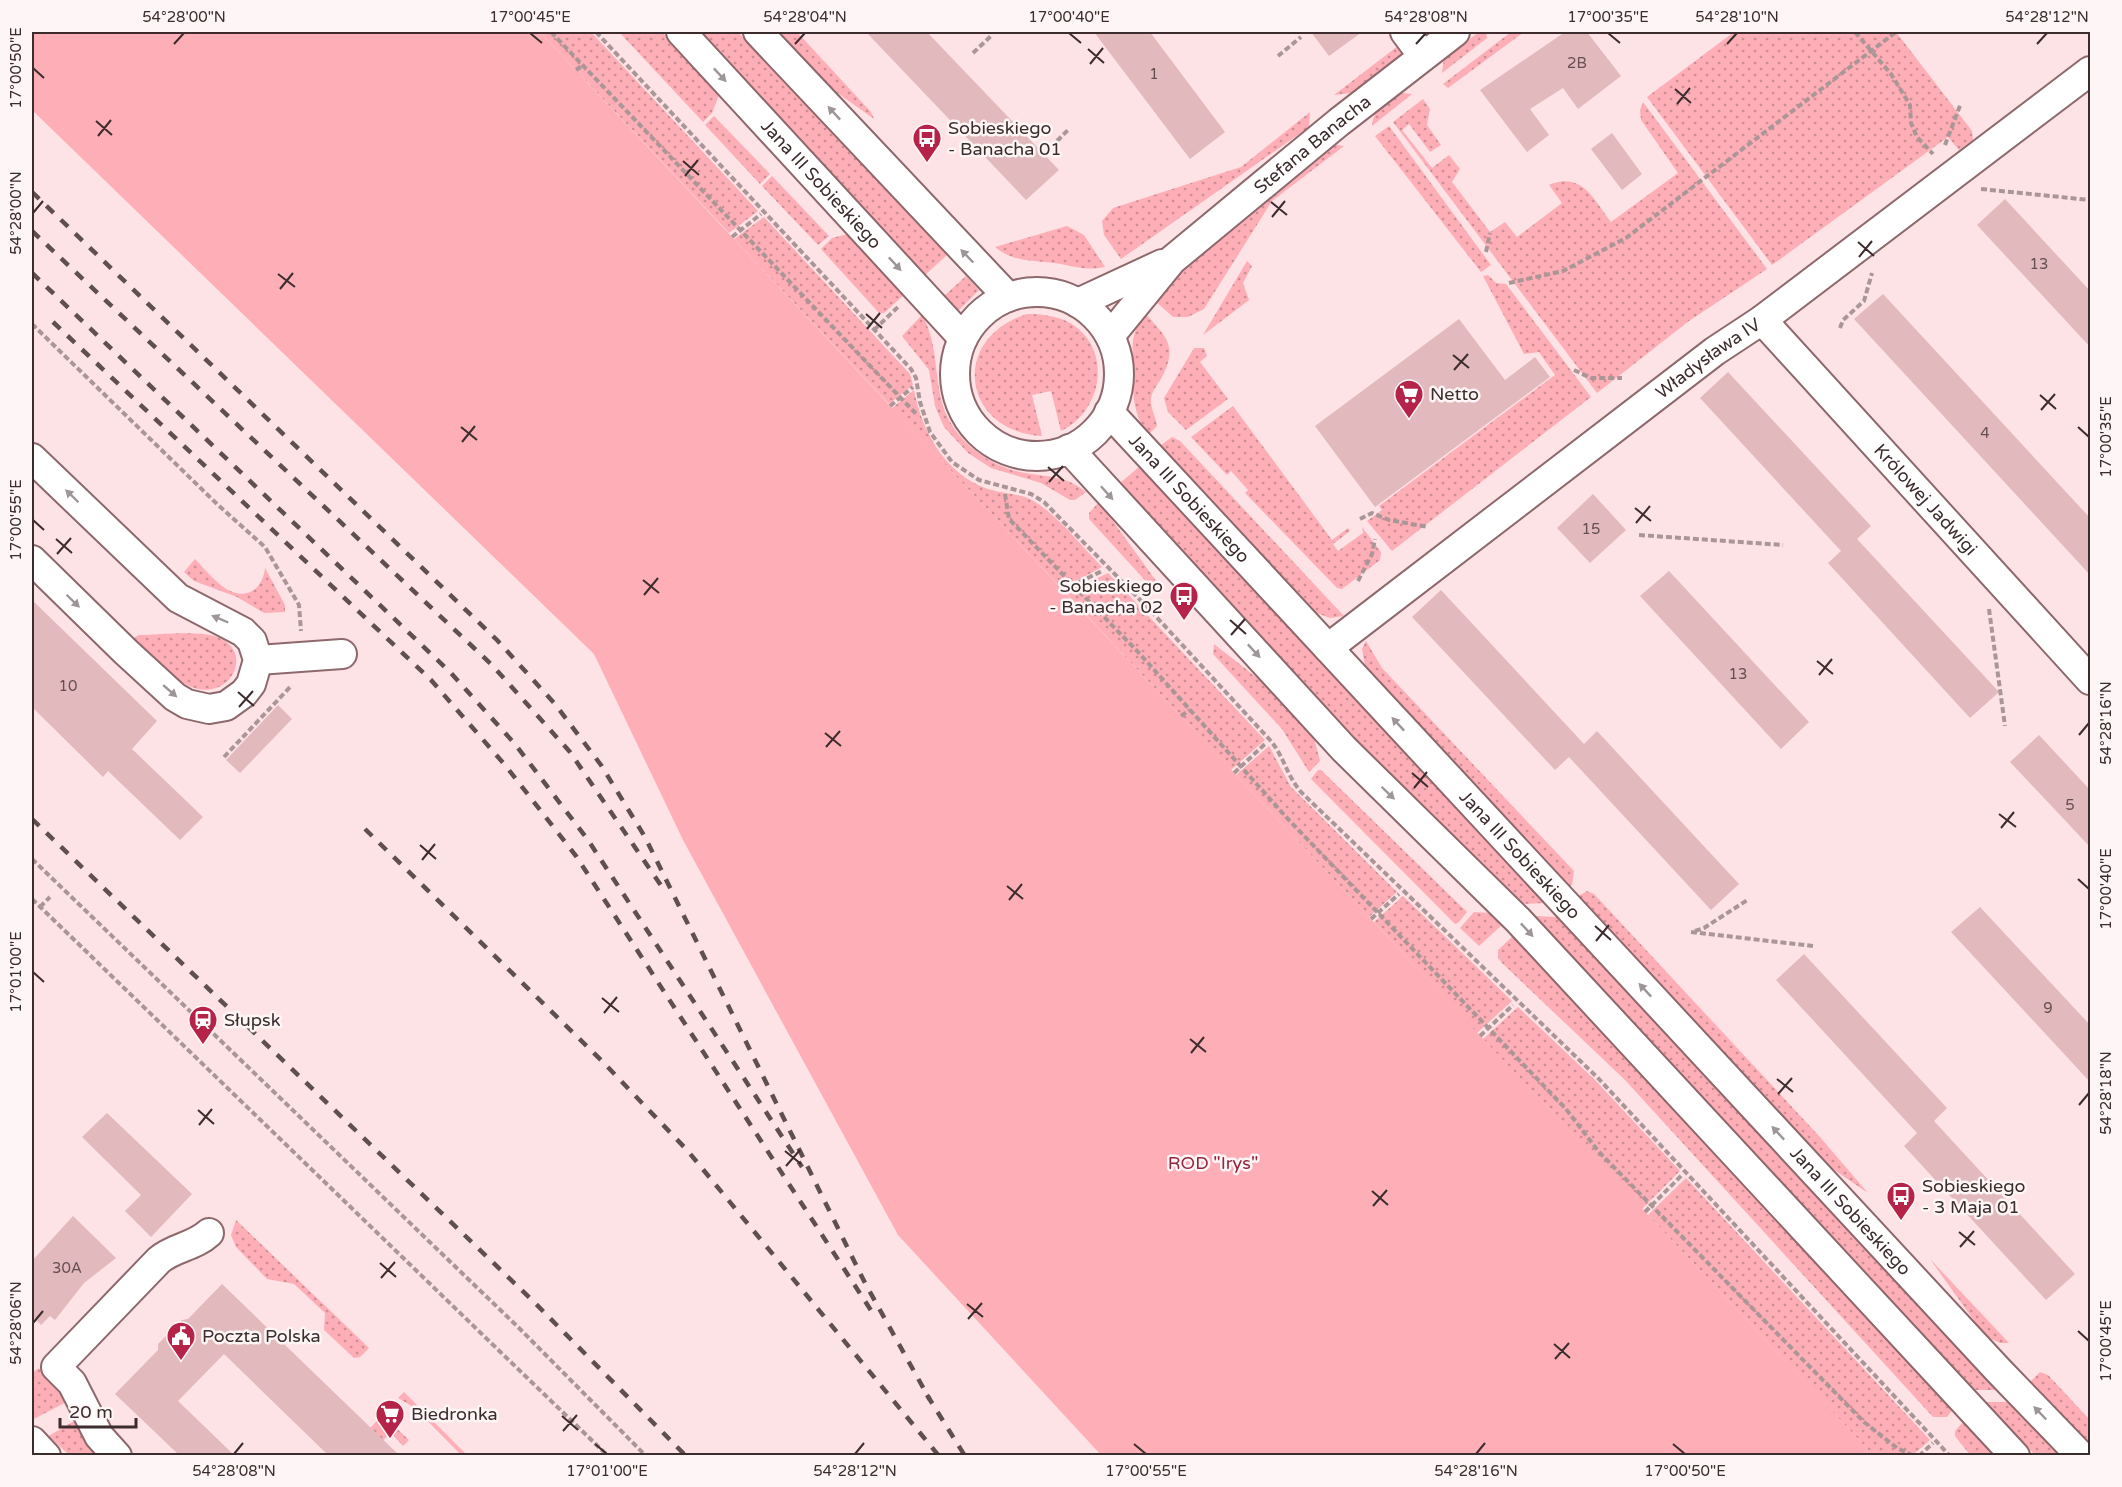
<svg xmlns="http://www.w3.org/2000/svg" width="2122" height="1487" viewBox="0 0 2122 1487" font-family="'Varela Round',sans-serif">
  <defs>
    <pattern id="grass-dots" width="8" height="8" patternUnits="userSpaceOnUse" patternTransform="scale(1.5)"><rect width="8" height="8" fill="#fdaeb6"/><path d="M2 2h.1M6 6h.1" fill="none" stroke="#ce8e94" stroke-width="1.8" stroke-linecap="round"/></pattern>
  </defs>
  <rect width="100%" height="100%" fill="#fde3e5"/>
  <g fill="url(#grass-dots)">
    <polygon points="540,32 591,32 758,211 729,233"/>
    <polygon points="619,32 662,32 719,95 712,113 703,122"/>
    <polygon points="700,32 738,32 947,255 925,275"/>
    <polygon points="777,32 797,32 871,112 874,119 829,87"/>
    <polygon points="1479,32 1486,32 1487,38 1442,73 1444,58"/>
    <polygon points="1511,32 1524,32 1448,88 1443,84"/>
    <polygon points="1734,32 1896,32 1972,131 1973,140 1959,150 1948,137 1772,265 1647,97"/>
    <polygon points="1407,39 1407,52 1351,93 1334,95"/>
    <path d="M1403 93 1412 94 1372 126C1372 111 1388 96 1403 93Z"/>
    <path d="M1423 99 1430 109 1427 125 1441 145 1430 152 1409 124 1402 130 1432 168 1449 155 1460 169 1452 182 1490 232 1505 222 1517 237 1562 203 1549 185C1582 171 1594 200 1611 222L1678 173 1641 120 1640 110 1643 102 1767 269 1689 321 1597 393 1393 122Z"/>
    <polygon points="1310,112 1309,127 1121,259 1104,235 1102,221 1113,208 1241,167"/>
    <polygon points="714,116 770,174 760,184 705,125"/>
    <polygon points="1389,126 1491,265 1481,272 1375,136"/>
    <polygon points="1337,145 1344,146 1272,201 1204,309 1188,317 1173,317 1154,300 1198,255 1329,146"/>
    <polygon points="772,176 829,236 818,245 762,186"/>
    <polygon points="764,217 910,374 913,385 889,404 734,239"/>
    <path d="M1067 226 1084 235 1105 267C1083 271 1075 266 1054 263 1033 260 1012 262 995 247Z"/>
    <polygon points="848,234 905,294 884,313 879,313 821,249 832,238"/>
    <polygon points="1247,261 1252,266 1243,283 1249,300 1203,335"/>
    <polygon points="1488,275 1496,283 1506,284 1591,397 1392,551 1367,521 1382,510 1379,506 1555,375 1539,352 1524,354 1483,276"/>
    <polygon points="966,276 979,290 959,310 944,296"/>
    <path d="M1144 312C1165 336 1179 345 1162 377 1158 384 1152 391 1151 398 1150 408 1156 417 1157 426L1148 435C1133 413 1133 397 1133 372 1133 343 1129 340 1144 312Z"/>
    <path d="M1027 314C1040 314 1051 315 1064 320 1113 342 1106 409 1061 431L1051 391 1032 395 1042 436C962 431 949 339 1027 314Z"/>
    <path d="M922 315C941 348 932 386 948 418 962 446 994 468 1025 473 1048 477 1067 476 1086 492L1075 500H1070L1041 483 991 468 968 453 944 427 935 406 929 370 902 336Z"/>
    <polygon points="1194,348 1204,348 1207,356 1200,362 1228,399 1186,430 1168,412 1164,398"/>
    <path d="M914 390C922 432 945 474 988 489 1002 494 1019 493 1032 500 1057 514 1082 547 1102 567L1062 589 892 408Z"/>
    <polygon points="1233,406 1332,540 1348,528 1350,531 1333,544 1338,551 1363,533 1362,527 1381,552 1380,560 1342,589 1337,588 1245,493 1248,490 1231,471 1227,475 1191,437"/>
    <polygon points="1172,437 1180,441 1344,616 1330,618 1314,612 1160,446"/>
    <polygon points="1140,466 1545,903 1522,904 1362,748 1119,484"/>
    <polygon points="1098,503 1107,513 1162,589 1153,589 1089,519 1089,513"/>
    <path d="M195 559C209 573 232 606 255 589 262 583 264 576 265 568L285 605V612L264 613 237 597 194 581 184 572Z"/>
    <polygon points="1108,573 1265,740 1231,770 1066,593"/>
    <path d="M139 635C160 635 198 630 217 637 257 651 229 708 185 684 166 674 151 657 136 642L135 637Z"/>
    <polygon points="1366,641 1382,668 1574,871 1572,885 1568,887 1411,719 1365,665 1362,649"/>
    <polygon points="1214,644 1265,684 1314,738 1320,761 1309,772 1282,729 1213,654"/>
    <polygon points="1269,746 1291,787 1397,892 1369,917 1236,775"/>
    <polygon points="1318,770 1321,770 1467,912 1458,923 1455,924 1311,779"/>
    <polygon points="1587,891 1594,894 1819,1136 1868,1193 1827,1165 1577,897"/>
    <polygon points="1403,896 1512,1001 1477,1033 1374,922"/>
    <polygon points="1474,912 1491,913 1503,924 1479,946 1460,928"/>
    <polygon points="1535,916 1557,917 1997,1390 1974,1390"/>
    <polygon points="1514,935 1953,1409 1947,1417 1933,1417 1625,1080 1502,963 1498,958 1498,950"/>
    <polygon points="1518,1007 1595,1080 1680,1171 1642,1209 1483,1039"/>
    <polygon points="1686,1178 1930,1440 1913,1455 1873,1455 1648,1215"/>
    <polygon points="236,1220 369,1348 360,1357 354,1358 324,1330 325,1313 294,1284 267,1279 236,1247 231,1235"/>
    <polygon points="1930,1259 2009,1343 2000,1343 1985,1336"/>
    <polygon points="44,1368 70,1400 32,1420 32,1374 37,1369"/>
    <polygon points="2040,1372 2048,1375 2090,1420 2090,1447 2030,1382"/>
    <polygon points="404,1392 467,1455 461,1455 415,1408 398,1398"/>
    <polygon points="1985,1402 2009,1402 2059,1455 2035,1455"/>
    <polygon points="386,1411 394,1426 409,1440 403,1446 391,1433 367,1455 344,1456"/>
    <polygon points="79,1418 102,1455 69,1455 49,1436"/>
    <polygon points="1964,1421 1997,1455 1970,1455 1955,1436 1955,1431"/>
  </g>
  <polygon fill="#fdaeb6" points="32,32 540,32 1873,1455 1101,1455 898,1235 683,840 594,654 32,110"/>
  <g fill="#e2b9bd">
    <polygon points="866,32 927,32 1059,170 1026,200"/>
    <polygon points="1094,32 1150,32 1225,132 1190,159"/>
    <polygon points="1311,32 1362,32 1329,56"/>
    <polygon points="1565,32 1587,32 1621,76 1578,109 1563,88 1530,109 1549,135 1527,152 1480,90"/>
    <polygon points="1612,133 1642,174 1622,190 1591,149"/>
    <polygon points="2005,199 2091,292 2091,348 1977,225"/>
    <polygon points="1883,294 2091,519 2091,576 1854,319"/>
    <polygon points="1459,319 1505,380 1535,357 1550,377 1375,507 1315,426"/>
    <polygon points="1728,372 1871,526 1857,539 1999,692 1970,718 1828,563 1841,551 1700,398"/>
    <polygon points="1593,494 1626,530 1590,563 1557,528"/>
    <polygon points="1669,571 1809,722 1781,749 1640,596"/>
    <polygon points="1441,590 1584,744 1597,731 1739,884 1711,910 1569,757 1555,770 1412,617"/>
    <polygon points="32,600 157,721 132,749 203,817 180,840 108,771 103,777 32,707"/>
    <polygon points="278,705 292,719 240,773 226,760"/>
    <polygon points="2039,735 2091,791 2091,848 2010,762"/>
    <polygon points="1980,907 2091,1026 2091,1083 1951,932"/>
    <polygon points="1804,954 1947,1108 1934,1121 2075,1274 2046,1300 1904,1146 1917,1133 1776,980"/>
    <polygon points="107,1113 192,1194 151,1237 125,1211 141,1195 82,1137"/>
    <polygon points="73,1216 116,1258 84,1283 55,1320 50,1316 41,1325 32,1316 32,1261"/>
    <polygon points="222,1284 399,1455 328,1455 224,1354 178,1401 234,1455 179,1455 115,1394 158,1350 158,1344 182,1320 188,1319"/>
  </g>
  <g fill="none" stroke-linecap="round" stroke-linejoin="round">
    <g stroke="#8d686c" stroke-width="32">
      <g id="minor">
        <path id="s1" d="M681 32 963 338"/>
        <polyline points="758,32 1008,297"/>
        <polyline points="1405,32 1423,56"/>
        <circle cx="1037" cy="374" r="82"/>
        <polyline points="1078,303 1162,264"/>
        <path id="s2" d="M1762 320 2090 680"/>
        <path id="s3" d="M1110 336 1172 260 1339 122 1455 32"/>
        <path id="s4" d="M1109 412 1999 1371 2081 1456"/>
        <polyline points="1069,449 1344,749 1518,920 2015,1456"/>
        <polyline points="32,458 178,598 243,632 252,641 258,660 251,684 244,693 226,706 209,709 187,704 175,697 126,652 32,560"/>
        <path id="s5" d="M1328 648 1715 351 1762 320 2090 71"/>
        <polyline points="258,660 342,654"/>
        <polyline points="32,1441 46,1456"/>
        <path d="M117 1456 99 1436 72 1383 56 1367 159 1260C174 1247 194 1247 209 1233"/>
      </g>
    </g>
    <g stroke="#ab9697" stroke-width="4" stroke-dasharray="6 3" stroke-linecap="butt">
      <polyline points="551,32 917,415"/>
      <path d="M596 32 911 369 916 378 920 402 930 432 952 462 979 480 1031 494 1044 502 1150 610 1270 740C1284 756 1287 777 1302 793L1598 1078 1950 1456"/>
      <polyline points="1855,32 1891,74 1910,105 1911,123 1917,137 1933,154"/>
      <polyline points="973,53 991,36"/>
      <polyline points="1278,56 1301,37"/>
      <polyline points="576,70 583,65"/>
      <polyline points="1057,141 1068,130"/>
      <polyline points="1945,145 1961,103"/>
      <polyline points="1981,189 2090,200"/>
      <polyline points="732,237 761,214"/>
      <polyline points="1486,252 1490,233"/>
      <polyline points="1509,283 1563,271 1626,238 1896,32"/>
      <polyline points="32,324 217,504 265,547 299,605 301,631"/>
      <polyline points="1840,328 1843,320 1864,301 1872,273"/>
      <polyline points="874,330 899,306"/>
      <polyline points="1574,370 1591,378 1622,378"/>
      <polyline points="890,406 913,387"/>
      <polyline points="1005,494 1009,519 1139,653 1288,819 1566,1109 1599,1152 1864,1422 1897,1448 1914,1456"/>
      <polyline points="1360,519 1372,513 1389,520 1428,527"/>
      <polyline points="1639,535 1783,545"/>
      <polyline points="1358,581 1372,554 1375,539"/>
      <polyline points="1063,590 1102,571"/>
      <polyline points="1989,609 2005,726"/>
      <polyline points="1181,716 1190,710"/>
      <polyline points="224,757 292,685"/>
      <polyline points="1234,773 1266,743"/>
      <polyline points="32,859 519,1328 646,1456"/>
      <polyline points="32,899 608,1456"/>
      <polyline points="40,907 50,897"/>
      <polyline points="1371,919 1399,894"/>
      <polyline points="1695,931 1704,928 1749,899"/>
      <polyline points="1691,932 1813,946"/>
      <polyline points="1480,1036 1513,1005"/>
      <polyline points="1645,1212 1682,1175"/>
      <polyline points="1919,1456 1933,1443"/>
    </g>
    <use href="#minor" stroke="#fff" stroke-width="28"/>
    <g stroke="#604f50" stroke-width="4.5" stroke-dasharray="10 10" stroke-linecap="butt">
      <polyline points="32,192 497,640 555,704 601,765 645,837 865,1283 930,1400"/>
      <polyline points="32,231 492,665 570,752 662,887"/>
      <polyline points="32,273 450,672 515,744 588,840 802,1167"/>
      <polyline points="53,322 431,680 505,765 576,856 874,1315"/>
      <polyline points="32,819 534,1302 686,1456"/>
      <polyline points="365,829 601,1060 687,1150 939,1456"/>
      <polyline points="927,1395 965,1456"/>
    </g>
  </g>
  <defs><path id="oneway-solid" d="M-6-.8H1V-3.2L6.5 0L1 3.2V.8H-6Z" transform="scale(1.5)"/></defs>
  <g fill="#9e9696">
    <use href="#oneway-solid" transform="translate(720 75) rotate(47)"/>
    <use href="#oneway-solid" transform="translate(834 113) rotate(-133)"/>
    <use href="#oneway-solid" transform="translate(967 256) rotate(-134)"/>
    <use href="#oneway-solid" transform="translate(895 264) rotate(47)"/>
    <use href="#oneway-solid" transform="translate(1107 493) rotate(48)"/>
    <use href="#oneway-solid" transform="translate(72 496) rotate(-136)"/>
    <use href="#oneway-solid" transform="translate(73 601) rotate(44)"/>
    <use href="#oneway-solid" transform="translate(220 619) rotate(-157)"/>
    <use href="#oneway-solid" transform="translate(1254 651) rotate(47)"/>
    <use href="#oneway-solid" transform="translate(170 691) rotate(41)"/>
    <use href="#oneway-solid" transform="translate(1398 724) rotate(-133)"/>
    <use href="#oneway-solid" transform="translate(1388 793) rotate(44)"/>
    <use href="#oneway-solid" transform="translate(1527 930) rotate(47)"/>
    <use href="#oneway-solid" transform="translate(1645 990) rotate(-133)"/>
    <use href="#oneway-solid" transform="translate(1778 1133) rotate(-133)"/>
    <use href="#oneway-solid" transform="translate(2040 1413) rotate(-134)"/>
  </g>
  <path fill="none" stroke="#3c2c2d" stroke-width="2" d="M530 33 542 43M1069 33 1081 43M1608 33 1620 43M174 44 184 33M795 44 805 33M1416 44 1426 33M1727 44 1737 33M2037 44 2047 33M1088 49 1104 63M1090 64 1103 48M33 68 44 78M1675 89 1691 103M1677 104 1690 88M96 121 112 135M98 136 111 120M683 161 699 175M685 176 698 160M1271 202 1287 215M33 213 43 201M1272 217 1285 201M1858 242 1874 256M1859 257 1872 241M278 274 295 287M280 289 293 273M866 314 882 328M867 329 880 313M1453 355 1469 368M1454 370 1468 354M2040 395 2056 409M2041 410 2055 394M461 427 477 440M2078 427 2089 437M462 442 475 426M1048 467 1064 481M1049 482 1063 466M1635 508 1651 521M33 520 44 530M1636 523 1650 506M56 539 72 553M57 554 71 538M643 580 659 593M644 595 658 578M1230 620 1246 634M1231 635 1245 619M1817 661 1833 674M1819 675 1832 659M238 692 254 706M239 707 253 691M825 733 841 746M2079 735 2089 723M826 747 840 731M1412 773 1428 787M1414 788 1427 772M1999 814 2016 827M2001 828 2014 812M420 845 436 859M422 860 435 844M2078 879 2089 889M1007 886 1023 899M1009 900 1022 884M1595 926 1611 940M1596 941 1609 925M33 972 44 982M602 998 619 1012M604 1013 617 997M1190 1039 1206 1052M1191 1053 1204 1037M1777 1079 1793 1092M1778 1094 1792 1078M2079 1105 2089 1093M198 1110 214 1124M199 1125 212 1109M785 1151 801 1164M786 1166 800 1150M1372 1191 1388 1205M1373 1206 1387 1190M1959 1232 1975 1245M1960 1247 1974 1231M380 1263 396 1277M381 1278 395 1262M967 1304 983 1317M968 1319 982 1303M33 1323 43 1311M2078 1331 2089 1341M1554 1344 1570 1358M1555 1359 1569 1343M562 1416 578 1430M563 1431 577 1415M595 1444 607 1454M1134 1444 1146 1454M1673 1444 1685 1454M234 1454 243 1443M855 1454 864 1443M1476 1454 1485 1443"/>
  <defs>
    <g id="bus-pin" transform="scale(1.5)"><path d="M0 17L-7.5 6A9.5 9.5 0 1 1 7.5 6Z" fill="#b52349" stroke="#fef5f6"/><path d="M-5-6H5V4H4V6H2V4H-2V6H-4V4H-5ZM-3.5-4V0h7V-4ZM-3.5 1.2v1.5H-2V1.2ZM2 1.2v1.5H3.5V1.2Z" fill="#fff"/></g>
    <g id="supermarket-pin" transform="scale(1.5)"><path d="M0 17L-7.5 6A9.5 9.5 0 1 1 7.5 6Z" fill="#b52349" stroke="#fef5f6"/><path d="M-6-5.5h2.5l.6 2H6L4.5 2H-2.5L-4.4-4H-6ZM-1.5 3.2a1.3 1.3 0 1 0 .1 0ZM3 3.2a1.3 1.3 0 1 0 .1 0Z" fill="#fff"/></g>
    <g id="station-pin" transform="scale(1.5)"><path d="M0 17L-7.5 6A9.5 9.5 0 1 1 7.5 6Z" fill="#b52349" stroke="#fef5f6"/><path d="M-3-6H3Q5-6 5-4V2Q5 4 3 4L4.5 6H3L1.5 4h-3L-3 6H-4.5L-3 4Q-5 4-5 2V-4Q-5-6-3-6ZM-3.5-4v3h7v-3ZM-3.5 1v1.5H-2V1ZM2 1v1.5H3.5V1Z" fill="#fff"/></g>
    <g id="civic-pin" transform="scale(1.5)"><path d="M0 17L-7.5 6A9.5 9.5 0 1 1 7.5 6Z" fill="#b52349" stroke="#fef5f6"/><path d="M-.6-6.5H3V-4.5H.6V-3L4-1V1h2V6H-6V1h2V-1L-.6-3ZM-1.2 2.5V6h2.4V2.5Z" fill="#fff"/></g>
  </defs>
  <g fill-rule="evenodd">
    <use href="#bus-pin" x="927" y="138"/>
    <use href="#supermarket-pin" x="1409" y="394"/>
    <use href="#bus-pin" x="1184" y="596"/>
    <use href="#station-pin" x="203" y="1020"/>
    <use href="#bus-pin" x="1901" y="1196"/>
    <use href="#civic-pin" x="181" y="1336"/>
    <use href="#supermarket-pin" x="390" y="1414"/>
  </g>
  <g text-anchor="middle" stroke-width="5" stroke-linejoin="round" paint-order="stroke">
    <g font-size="15" fill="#664f51">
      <text x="1577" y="68">2B</text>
      <text x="1154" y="79">1</text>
      <text x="2039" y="269">13</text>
      <text x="1985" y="438">4</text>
      <text x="1591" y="534">15</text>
      <text x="1738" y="679">13</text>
      <text x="68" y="691">10</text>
      <text x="2070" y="810">5</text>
      <text x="2048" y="1013">9</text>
      <text x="67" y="1273">30A</text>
    </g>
    <g font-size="18" fill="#3c2c2d" stroke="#fef5f6" text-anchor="start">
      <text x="948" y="134">Sobieskiego<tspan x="948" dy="21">- Banacha 01</tspan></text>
      <text x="1430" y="400">Netto</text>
      <text x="1163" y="592" text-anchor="end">Sobieskiego<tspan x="1163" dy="21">- Banacha 02</tspan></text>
      <text x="224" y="1026">Słupsk</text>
      <text x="1922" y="1192">Sobieskiego<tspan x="1922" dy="21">- 3 Maja 01</tspan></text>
      <text x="202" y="1342">Poczta Polska</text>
      <text x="411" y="1420">Biedronka</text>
    </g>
    <g font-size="18" fill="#3c2c2d" stroke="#fef5f6">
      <text dy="6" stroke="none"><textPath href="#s3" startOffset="280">Stefana Banacha</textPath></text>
      <text dy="6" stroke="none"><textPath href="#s1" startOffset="207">Jana III Sobieskiego</textPath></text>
      <text dy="6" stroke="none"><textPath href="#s5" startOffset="478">Władysława IV</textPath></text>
      <text dy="6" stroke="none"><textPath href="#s4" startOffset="118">Jana III Sobieskiego</textPath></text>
      <text dy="6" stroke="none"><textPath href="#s2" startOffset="243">Królowej Jadwigi</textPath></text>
      <text dy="6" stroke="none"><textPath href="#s4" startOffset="604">Jana III Sobieskiego</textPath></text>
      <text dy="6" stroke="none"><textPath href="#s4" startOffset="1090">Jana III Sobieskiego</textPath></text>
    </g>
    <g font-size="18" fill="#95243e" stroke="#fef5f6">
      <text x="1213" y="1169">ROD "Irys"</text>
    </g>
  </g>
  <rect width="2122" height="1487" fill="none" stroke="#fef5f6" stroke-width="66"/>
  <path d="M60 1418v9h76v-9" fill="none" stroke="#3c2c2d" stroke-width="3"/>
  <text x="69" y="1418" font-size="18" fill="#3c2c2d" stroke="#fef5f6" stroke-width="4.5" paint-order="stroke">20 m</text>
  <rect x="33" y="33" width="2056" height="1421" fill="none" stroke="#3c2c2d" stroke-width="2"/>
  <g font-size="15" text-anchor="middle" fill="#3c2c2d">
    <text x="184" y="22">54°28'00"N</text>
    <text x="530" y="22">17°00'45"E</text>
    <text x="805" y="22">54°28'04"N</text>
    <text x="1069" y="22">17°00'40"E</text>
    <text x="1426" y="22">54°28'08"N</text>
    <text x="1608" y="22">17°00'35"E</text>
    <text x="1737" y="22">54°28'10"N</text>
    <text x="2047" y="22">54°28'12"N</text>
    <text transform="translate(16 68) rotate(-90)" y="5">17°00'50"E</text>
    <text transform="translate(16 213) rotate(-90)" y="5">54°28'00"N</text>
    <text transform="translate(2106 437) rotate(-90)" y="5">17°00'35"E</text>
    <text transform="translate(16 520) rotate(-90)" y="5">17°00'55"E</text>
    <text transform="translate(2106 723) rotate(-90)" y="5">54°28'16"N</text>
    <text transform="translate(2106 889) rotate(-90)" y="5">17°00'40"E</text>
    <text transform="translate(16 972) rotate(-90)" y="5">17°01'00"E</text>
    <text transform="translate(2106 1093) rotate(-90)" y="5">54°28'18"N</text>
    <text transform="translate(16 1323) rotate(-90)" y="5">54°28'06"N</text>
    <text transform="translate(2106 1341) rotate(-90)" y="5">17°00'45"E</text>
    <text x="234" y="1476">54°28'08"N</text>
    <text x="607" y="1476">17°01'00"E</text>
    <text x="855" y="1476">54°28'12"N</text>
    <text x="1146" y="1476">17°00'55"E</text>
    <text x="1476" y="1476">54°28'16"N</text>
    <text x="1685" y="1476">17°00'50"E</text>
  </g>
</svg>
